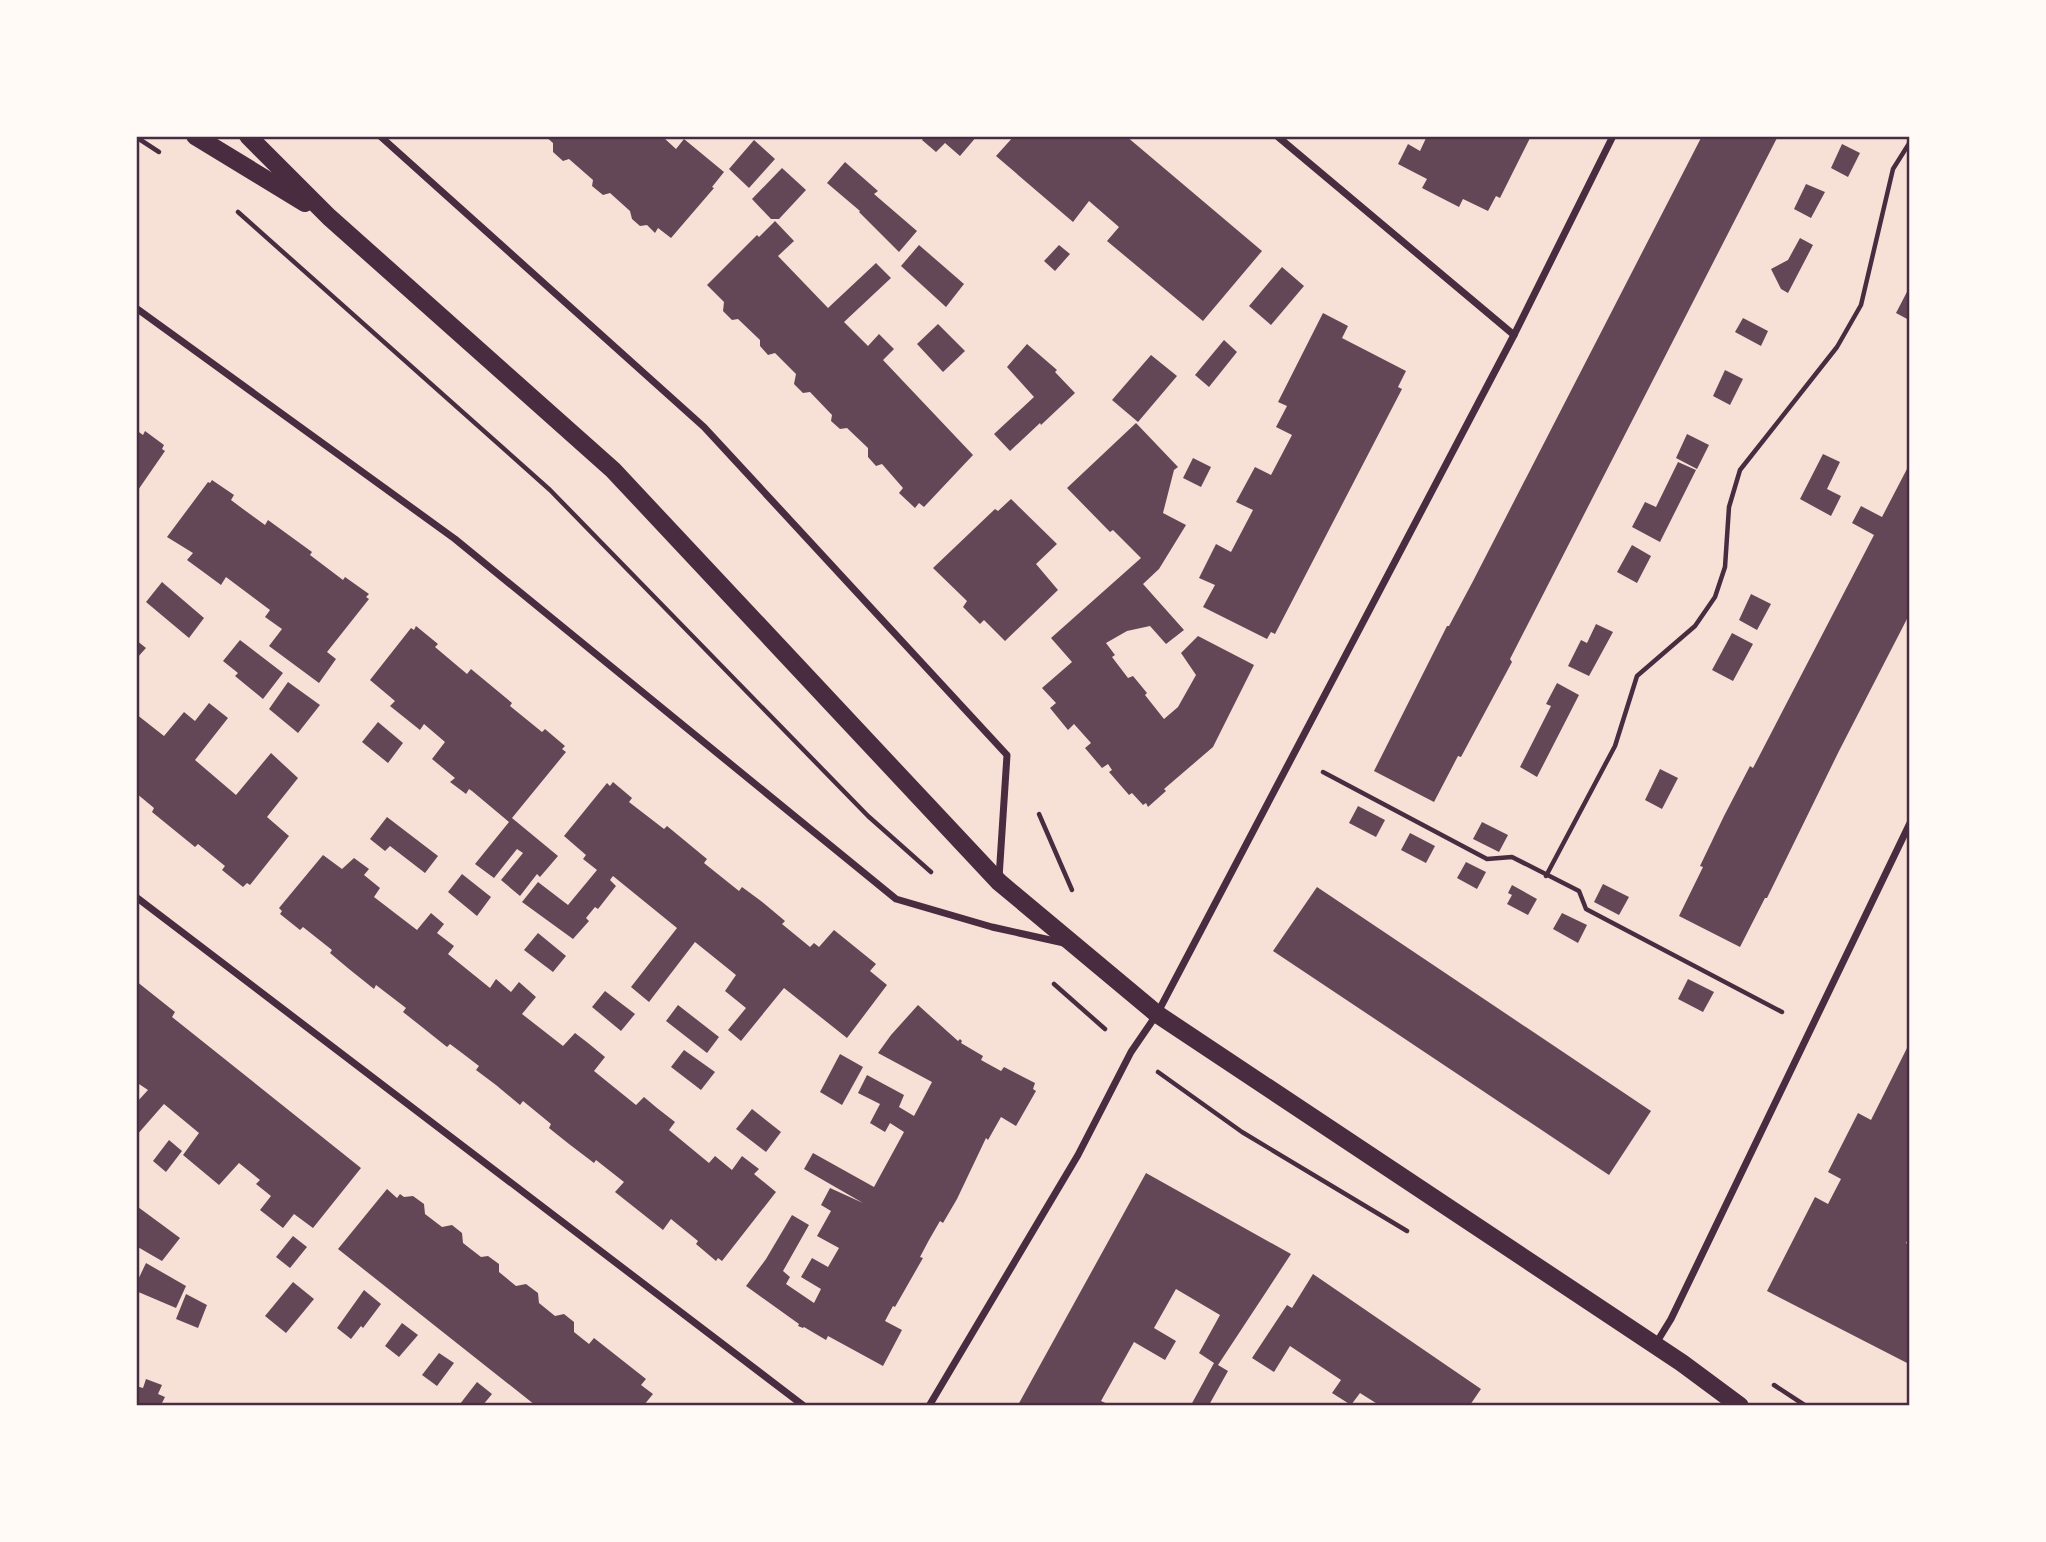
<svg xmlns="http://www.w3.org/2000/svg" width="2046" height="1542" viewBox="0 0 2046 1542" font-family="'Varela Round',sans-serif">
  <rect width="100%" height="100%" fill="#f7e1d7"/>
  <g fill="#644757">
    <polygon points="545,136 665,136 664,138 676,149 684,139 724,172 712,187 714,188 671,238 658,228 655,233 647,225 640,226 632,219 630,211 610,193 603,195 592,186 593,180 569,159 563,161 553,152 553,143"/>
    <polygon points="925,136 977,136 960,156 945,143 936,152 922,140"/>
    <polygon points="1014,136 1126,136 1262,251 1203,321 1107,241 1119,227 1089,201 1073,222 996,156"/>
    <polygon points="1427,136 1531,136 1500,198 1496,196 1488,211 1463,199 1459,207 1422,188 1427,179 1398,164 1408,144 1420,151"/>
    <polygon points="1702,136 1778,136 1510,659 1512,662 1461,757 1458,756 1434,802 1374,771 1447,626 1449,626 1472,583"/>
    <polygon points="754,140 775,159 749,188 729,169"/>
    <polygon points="1842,144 1860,153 1848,177 1831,168"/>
    <polygon points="845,162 878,191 874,194 917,231 899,252 859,212 860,211 827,183"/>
    <polygon points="782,168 806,190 779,219 771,219 752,199"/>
    <polygon points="1806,184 1825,192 1811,218 1794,209"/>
    <polygon points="775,221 794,241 778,256 828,308 876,263 891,278 844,322 868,346 879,334 894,349 883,360 973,455 924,507 919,503 915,508 899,493 903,488 882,464 876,466 868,457 868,448 847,428 840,429 831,421 832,415 810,392 803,393 794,384 796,374 775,353 768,355 760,346 760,340 738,319 732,320 723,311 724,302 707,285 757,235 759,237"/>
    <polygon points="1800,238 1813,245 1788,293 1781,289 1771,269 1788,260"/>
    <polygon points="919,245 964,284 946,307 901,266"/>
    <polygon points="1059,245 1070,254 1055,271 1044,261"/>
    <polygon points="1282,267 1304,286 1271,325 1249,306"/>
    <polygon points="1909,288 1909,320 1896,313"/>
    <polygon points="1323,313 1348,326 1342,338 1406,371 1398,387 1402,389 1275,634 1271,632 1267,639 1203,607 1215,585 1199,578 1216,544 1231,552 1253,510 1236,502 1255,467 1271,475 1292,435 1276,427 1287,406 1278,402"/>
    <polygon points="1743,318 1768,331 1761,346 1735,332"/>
    <polygon points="938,324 965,351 943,372 917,344"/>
    <polygon points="1224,340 1237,352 1209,387 1195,375"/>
    <polygon points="1027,344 1057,370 1055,372 1075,393 1041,425 1040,423 1010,451 994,434 1034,397 1007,367"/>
    <polygon points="1151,355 1177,376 1138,422 1112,400"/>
    <polygon points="1725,370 1743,379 1730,405 1713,396"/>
    <polygon points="1136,423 1178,467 1174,470 1163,513 1186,525 1159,569 1143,584 1184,630 1166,644 1150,626 1127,631 1106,643 1115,655 1112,657 1128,678 1133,676 1147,693 1145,695 1164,719 1178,707 1196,675 1181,653 1198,636 1254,665 1213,747 1164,789 1166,791 1148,807 1146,803 1143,805 1132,793 1129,795 1109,772 1112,770 1108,764 1102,768 1085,748 1091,743 1074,724 1068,730 1050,708 1056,703 1042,688 1072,662 1051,638 1141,558 1113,530 1110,532 1067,488"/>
    <polygon points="136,430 143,435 145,431 164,445 162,449 165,451 136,493"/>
    <polygon points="1687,434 1709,445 1697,469 1676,458"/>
    <polygon points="1823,454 1840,462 1827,489 1841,496 1831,516 1800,499"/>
    <polygon points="1193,458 1211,467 1201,487 1183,478"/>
    <polygon points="1678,462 1696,470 1660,542 1632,527 1645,502 1656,507"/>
    <polygon points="1909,465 1909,615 1839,751 1767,898 1765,898 1740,947 1679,916 1703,867 1700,866 1724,816 1750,766 1753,768 1874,535 1852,523 1861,506 1882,517"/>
    <polygon points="212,480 234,495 231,500 243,509 265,525 268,520 312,552 310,555 343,580 345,577 369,594 366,597 369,599 327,652 336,659 319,683 269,646 282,629 265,617 270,610 226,577 221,585 202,571 187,560 193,553 167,537 208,482 210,483"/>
    <polygon points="1011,499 1057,544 1036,564 1058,590 1005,641 984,620 980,624 963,607 967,601 933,568 995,509 998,511"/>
    <polygon points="1632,545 1651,556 1637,583 1617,572"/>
    <polygon points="162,582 204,618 189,638 146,602"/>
    <polygon points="1751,594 1771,604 1757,630 1739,620"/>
    <polygon points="1596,624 1613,632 1589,676 1568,666 1581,640 1587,643"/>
    <polygon points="416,626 438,644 435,647 467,674 471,669 512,703 510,706 542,732 545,729 565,746 562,749 566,752 512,818 558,856 540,877 537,874 520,896 501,880 523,853 517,849 494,878 475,864 509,822 472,791 469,789 466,794 450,782 455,778 432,759 445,742 424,724 420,730 390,706 395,701 370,680 411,628 414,630"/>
    <polygon points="1732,633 1753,644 1733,681 1712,670"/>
    <polygon points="136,640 146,648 136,659"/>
    <polygon points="240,640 283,673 263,699 235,676 238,673 223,661"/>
    <polygon points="288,682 320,705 298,733 269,709"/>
    <polygon points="1557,683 1579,695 1537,777 1520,767 1551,706 1546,704"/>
    <polygon points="209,703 228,718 195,760 236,795 271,753 298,778 267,817 289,836 250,885 247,883 243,887 222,870 225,866 198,844 195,847 152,812 154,808 136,793 136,714 164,736 184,712 195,721"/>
    <polygon points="378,722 403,743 388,763 362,742"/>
    <polygon points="1660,769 1678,778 1662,809 1645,800"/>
    <polygon points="613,782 632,798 629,802 664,829 667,826 684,840 707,859 704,863 739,891 742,887 761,901 785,921 782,924 810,947 814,943 819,947 834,930 876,964 870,971 887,985 847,1038 784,988 741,1041 728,1030 746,1008 725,991 736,975 695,942 649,1002 631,987 677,928 613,876 610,880 616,886 598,909 595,907 586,918 589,921 573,939 522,902 538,882 568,905 597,870 583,859 586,855 564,836 607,783 610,786"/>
    <polygon points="1358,806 1385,820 1376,837 1349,823"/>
    <polygon points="387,817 438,856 425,873 390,846 385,851 370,839"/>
    <polygon points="1482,822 1508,835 1499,852 1473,839"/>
    <polygon points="1410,833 1435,846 1426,863 1401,850"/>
    <polygon points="323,855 342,869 354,858 369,869 364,875 380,888 374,897 417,930 431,913 444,924 437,933 454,946 448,954 490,988 496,979 511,992 519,982 536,997 522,1014 563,1046 575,1033 588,1043 605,1057 594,1071 636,1105 644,1097 657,1108 675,1122 669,1130 709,1163 715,1156 732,1170 742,1156 759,1169 754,1174 776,1192 722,1261 718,1258 716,1261 696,1244 698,1241 671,1219 663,1230 615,1192 624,1182 596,1160 594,1163 569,1144 549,1128 551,1124 523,1101 520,1105 496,1085 476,1070 479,1066 462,1053 450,1044 447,1047 422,1027 403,1012 406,1008 376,985 374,989 349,969 330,953 332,950 303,927 300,930 280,914 282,911 279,908"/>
    <polygon points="1466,862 1486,872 1477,889 1457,878"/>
    <polygon points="462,874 491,897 477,916 448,892"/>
    <polygon points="1603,884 1629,897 1619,915 1594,902"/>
    <polygon points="1512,885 1537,899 1528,915 1507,904 1512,895 1508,893"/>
    <polygon points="1317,887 1651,1111 1609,1175 1273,951"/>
    <polygon points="1562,913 1587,925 1578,943 1553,929"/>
    <polygon points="538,933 566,956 553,972 524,950"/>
    <polygon points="1688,979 1714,992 1703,1012 1678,999"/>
    <polygon points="136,981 175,1012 172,1017 361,1168 313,1228 294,1214 283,1228 260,1210 271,1196 256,1184 260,1180 239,1163 219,1185 183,1155 199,1133 164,1104 136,1136 136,1103 148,1090 136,1082"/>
    <polygon points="605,991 635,1014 621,1031 592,1007"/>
    <polygon points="678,1005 719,1037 707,1053 666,1021"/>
    <polygon points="918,1005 958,1041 960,1039 962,1041 961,1043 983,1056 981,1060 1001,1071 1004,1067 1035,1083 1033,1089 1036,1091 1016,1126 1001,1117 988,1140 986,1138 957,1199 943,1223 940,1221 929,1240 920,1257 923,1258 895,1307 893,1306 885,1321 902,1330 883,1366 828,1336 826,1340 804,1327 803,1328 798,1326 799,1324 746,1286 766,1259 792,1215 809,1225 783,1271 790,1277 786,1284 814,1303 821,1289 801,1277 812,1258 828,1267 839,1248 817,1236 831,1211 821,1205 830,1188 863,1203 804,1169 813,1153 874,1187 904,1132 890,1123 885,1132 870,1123 880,1104 858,1093 867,1075 904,1095 899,1107 914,1116 932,1082 878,1053 891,1035"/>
    <polygon points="1909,1044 1909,1237 1906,1243 1909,1245 1909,1364 1767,1291 1815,1197 1828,1204 1841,1179 1828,1172 1858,1113 1871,1120"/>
    <polygon points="684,1050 715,1072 701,1090 671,1067"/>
    <polygon points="840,1054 863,1067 842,1105 820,1092"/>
    <polygon points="752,1109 781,1132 766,1152 736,1129"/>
    <polygon points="169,1140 182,1151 166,1172 153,1161"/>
    <polygon points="1146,1173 1291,1254 1218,1365 1228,1371 1209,1405 1191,1405 1214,1363 1199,1353 1220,1315 1176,1289 1154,1328 1176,1341 1165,1360 1134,1342 1101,1401 1110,1405 1018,1405"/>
    <polygon points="387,1189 397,1198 400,1194 404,1197 413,1196 424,1204 425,1214 442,1227 452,1225 462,1233 463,1243 481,1257 488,1256 499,1264 499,1272 516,1286 526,1284 538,1293 539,1303 555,1316 564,1314 574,1322 574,1332 589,1344 594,1338 646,1379 641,1385 653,1394 644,1405 535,1405 338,1249"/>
    <polygon points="138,1207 180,1238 162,1261 136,1246 136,1209"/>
    <polygon points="293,1236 307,1247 290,1268 276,1257"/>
    <polygon points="146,1263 186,1286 176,1308 136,1291 136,1284"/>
    <polygon points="1313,1274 1481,1389 1470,1405 1379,1405 1360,1393 1351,1405 1332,1393 1341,1380 1290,1346 1274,1372 1252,1358 1287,1305 1292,1308"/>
    <polygon points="293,1282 314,1299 286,1333 265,1316"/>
    <polygon points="364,1290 381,1304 363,1328 361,1326 351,1339 337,1328"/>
    <polygon points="186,1294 207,1305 198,1328 176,1319"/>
    <polygon points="402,1323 418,1335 399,1357 385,1346"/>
    <polygon points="439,1353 454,1363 437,1386 422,1375"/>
    <polygon points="146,1379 162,1385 158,1394 165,1397 161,1405 136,1405 136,1386 143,1388"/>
    <polygon points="477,1382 492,1394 483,1405 461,1405 460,1404"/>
  </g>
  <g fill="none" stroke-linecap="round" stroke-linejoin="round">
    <g stroke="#4a2c40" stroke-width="4.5">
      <polyline points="136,137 159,152"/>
      <polyline points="238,212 550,490 868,816 931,872"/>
      <polyline points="1323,772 1487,859 1512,857 1579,891 1586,909 1782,1012"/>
      <polyline points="1039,814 1072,890"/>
      <polyline points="1546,876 1615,746 1637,676 1695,626 1715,597 1725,567 1729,507 1740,470 1837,347 1861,305 1893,169 1910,142"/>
      <polyline points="1054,984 1105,1029"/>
      <polyline points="1158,1072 1242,1132 1407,1231"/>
      <polyline points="1774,1385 1806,1406"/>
    </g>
    <g stroke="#4a2c40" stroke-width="7">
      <polyline points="380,136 704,427 1007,755 999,878"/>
      <polyline points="1277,136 1514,335"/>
      <polyline points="136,308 455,539 896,899 992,927 1064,943"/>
      <polyline points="136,897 804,1406"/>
      <polyline points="1655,1345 1671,1319 1910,823"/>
      <polyline points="929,1406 1078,1155 1131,1052 1157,1014 1514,335 1613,136"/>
    </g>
    <g stroke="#4a2c40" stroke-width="18">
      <polyline points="195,136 305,203"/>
      <polyline points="248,136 329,217 613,470 999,882 1157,1014 1682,1363 1740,1406"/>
    </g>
  </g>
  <rect width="2046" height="1542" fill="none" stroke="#fffaf5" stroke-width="276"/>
  <rect x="138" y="138" width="1770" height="1266" fill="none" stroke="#4a2c40" stroke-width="2.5"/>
</svg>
